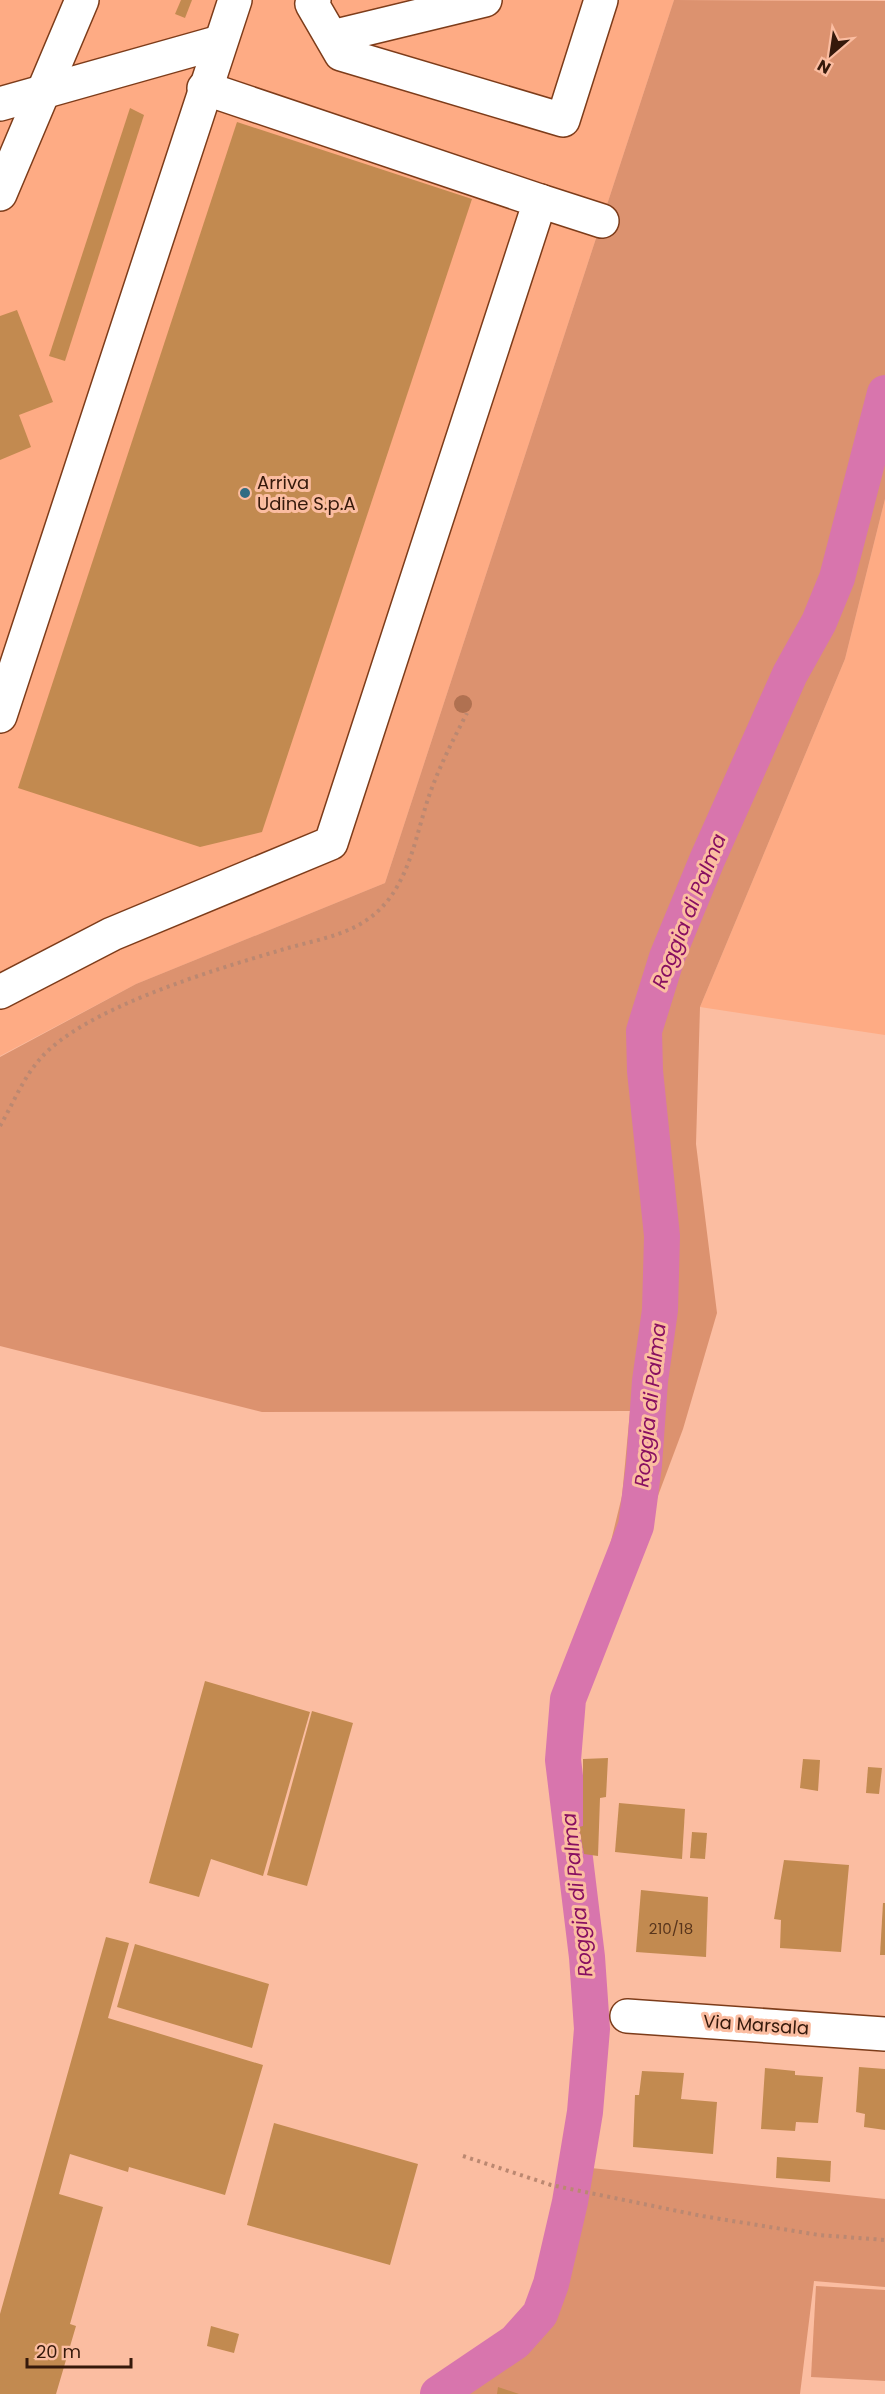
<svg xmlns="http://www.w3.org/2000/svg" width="885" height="2394" viewBox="0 0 885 2394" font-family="Poppins,sans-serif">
  <rect width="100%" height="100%" fill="#fbbda1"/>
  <g fill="#feab84">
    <polygon points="0,0 674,0 385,883 136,984 0,1056"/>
    <polygon points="885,499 885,1035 700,1007 845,659"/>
  </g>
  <g fill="#dc926f">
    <polygon points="674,0 885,1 885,499 845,659 700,1007 696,1144 717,1313 683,1429 644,1533 610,1545 622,1496 630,1411 262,1412 0,1346 0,1057 136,984 385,883"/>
    <polygon points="591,2168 885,2199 885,2287 814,2281 800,2394 446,2394 526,2342 547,2318"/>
    <polygon points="816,2286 885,2290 885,2381 811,2377"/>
  </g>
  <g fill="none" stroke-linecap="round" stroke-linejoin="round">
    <polyline stroke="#d875ad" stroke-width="36" points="438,2394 515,2342 540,2314 551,2284 570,2202 585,2112 592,2029 587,1957 563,1760 568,1699 636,1526 644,1465 650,1381 660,1310 662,1236 645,1071 644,1031 667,957 707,860 790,674 819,622 837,578 885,393"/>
  </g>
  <g fill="#c28a50">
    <polygon points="181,0 192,0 185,18 175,14"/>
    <polygon points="130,108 144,115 65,361 49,356"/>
    <polygon points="237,122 472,199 262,832 200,847 18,788"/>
    <polygon points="17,310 53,402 19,415 31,447 0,460 0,316"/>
    <polygon points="205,1681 310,1712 263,1876 211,1859 199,1897 149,1883"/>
    <polygon points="312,1711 353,1723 307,1886 267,1875"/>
    <polygon points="608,1758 606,1797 600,1798 598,1856 584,1854 579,1827 583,1826 583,1759"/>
    <polygon points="803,1759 820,1760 818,1791 800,1788"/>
    <polygon points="868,1767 882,1768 879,1794 866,1793"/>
    <polygon points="619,1803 685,1809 682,1859 615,1852"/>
    <polygon points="692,1832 707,1833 705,1859 690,1858"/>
    <polygon points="784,1860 849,1865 841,1952 780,1948 781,1920 774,1919"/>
    <polygon points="641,1890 708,1897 706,1957 636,1952"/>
    <polygon points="883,1903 885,1903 885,1955 880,1955"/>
    <polygon points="106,1937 129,1943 108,2018 263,2065 225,2195 129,2167 128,2172 70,2154 59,2194 103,2207 70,2324 76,2326 56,2394 0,2394 0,2314"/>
    <polygon points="135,1944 269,1984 252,2048 117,2007"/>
    <polygon points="859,2067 885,2069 885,2130 864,2127 865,2114 856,2112"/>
    <polygon points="765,2068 795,2071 795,2075 823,2077 818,2123 796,2122 795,2131 761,2129"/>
    <polygon points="642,2071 684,2073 681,2099 717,2102 713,2154 633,2147 635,2095 639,2095"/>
    <polygon points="274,2123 418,2164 390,2265 247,2225"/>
    <polygon points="777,2157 831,2161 830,2182 776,2178"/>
    <polygon points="211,2326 239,2334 234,2353 207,2346"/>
    <polygon points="498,2387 519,2394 497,2394"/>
  </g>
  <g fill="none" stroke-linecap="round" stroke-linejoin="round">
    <g stroke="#7d3c1a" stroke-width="36">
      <g id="minor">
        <polyline points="314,0 312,4 341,54 563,120 601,0"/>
        <polyline points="332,37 485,0"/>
        <polyline points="0,104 220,42"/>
        <polyline points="0,194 82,0"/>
        <polyline points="540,201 602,221"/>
        <polyline points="0,716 235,0"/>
        <polyline points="0,992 112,934 331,843 540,201 204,88"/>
        <polyline points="627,2016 885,2034"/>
      </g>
    </g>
    <g stroke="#bb8871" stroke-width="4" stroke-dasharray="3 4.5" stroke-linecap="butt">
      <path d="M0 1126C13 1104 23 1078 40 1059 83 1009 213 970 278 951 309 941 345 937 371 917 409 888 415 837 429 796 439 767 453 740 467 713"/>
      <polyline points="463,2156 551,2185 702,2216 819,2235 885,2240"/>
    </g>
    <use href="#minor" stroke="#fff" stroke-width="33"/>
  </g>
  <circle fill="#b07151" cx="463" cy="704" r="9"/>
  <circle fill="#306c83" stroke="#fbbda1" stroke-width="2" cx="245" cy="493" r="6"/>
  <g text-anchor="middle" stroke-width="6" stroke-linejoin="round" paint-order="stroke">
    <g font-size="15" fill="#58351c">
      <text x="671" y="1934">210/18</text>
    </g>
    <g font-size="18" fill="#35190b" stroke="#fbbda1" text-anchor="start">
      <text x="257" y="489">Arriva<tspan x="257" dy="21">Udine S.p.A</tspan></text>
    </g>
    <g font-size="18" fill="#35190b" stroke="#fbbda1">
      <text transform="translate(756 2025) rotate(4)" y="6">Via Marsala</text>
    </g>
    <g font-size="20" font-style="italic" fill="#880f61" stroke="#fbbda1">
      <text transform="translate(689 911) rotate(-68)" y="7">Roggia di Palma</text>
      <text transform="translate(650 1405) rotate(-84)" y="7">Roggia di Palma</text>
      <text transform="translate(577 1895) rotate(-96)" y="7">Roggia di Palma</text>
    </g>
  </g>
  <g transform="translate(831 54) rotate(209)" stroke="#fbbda1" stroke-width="4.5" paint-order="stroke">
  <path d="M0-4.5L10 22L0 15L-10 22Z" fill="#35190b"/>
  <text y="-9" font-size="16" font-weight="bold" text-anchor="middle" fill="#35190b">N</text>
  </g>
  <path d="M27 2358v9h104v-9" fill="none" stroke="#35190b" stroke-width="3"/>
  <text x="36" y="2358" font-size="18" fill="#35190b" stroke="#fbbda1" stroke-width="4.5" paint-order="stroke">20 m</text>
</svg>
